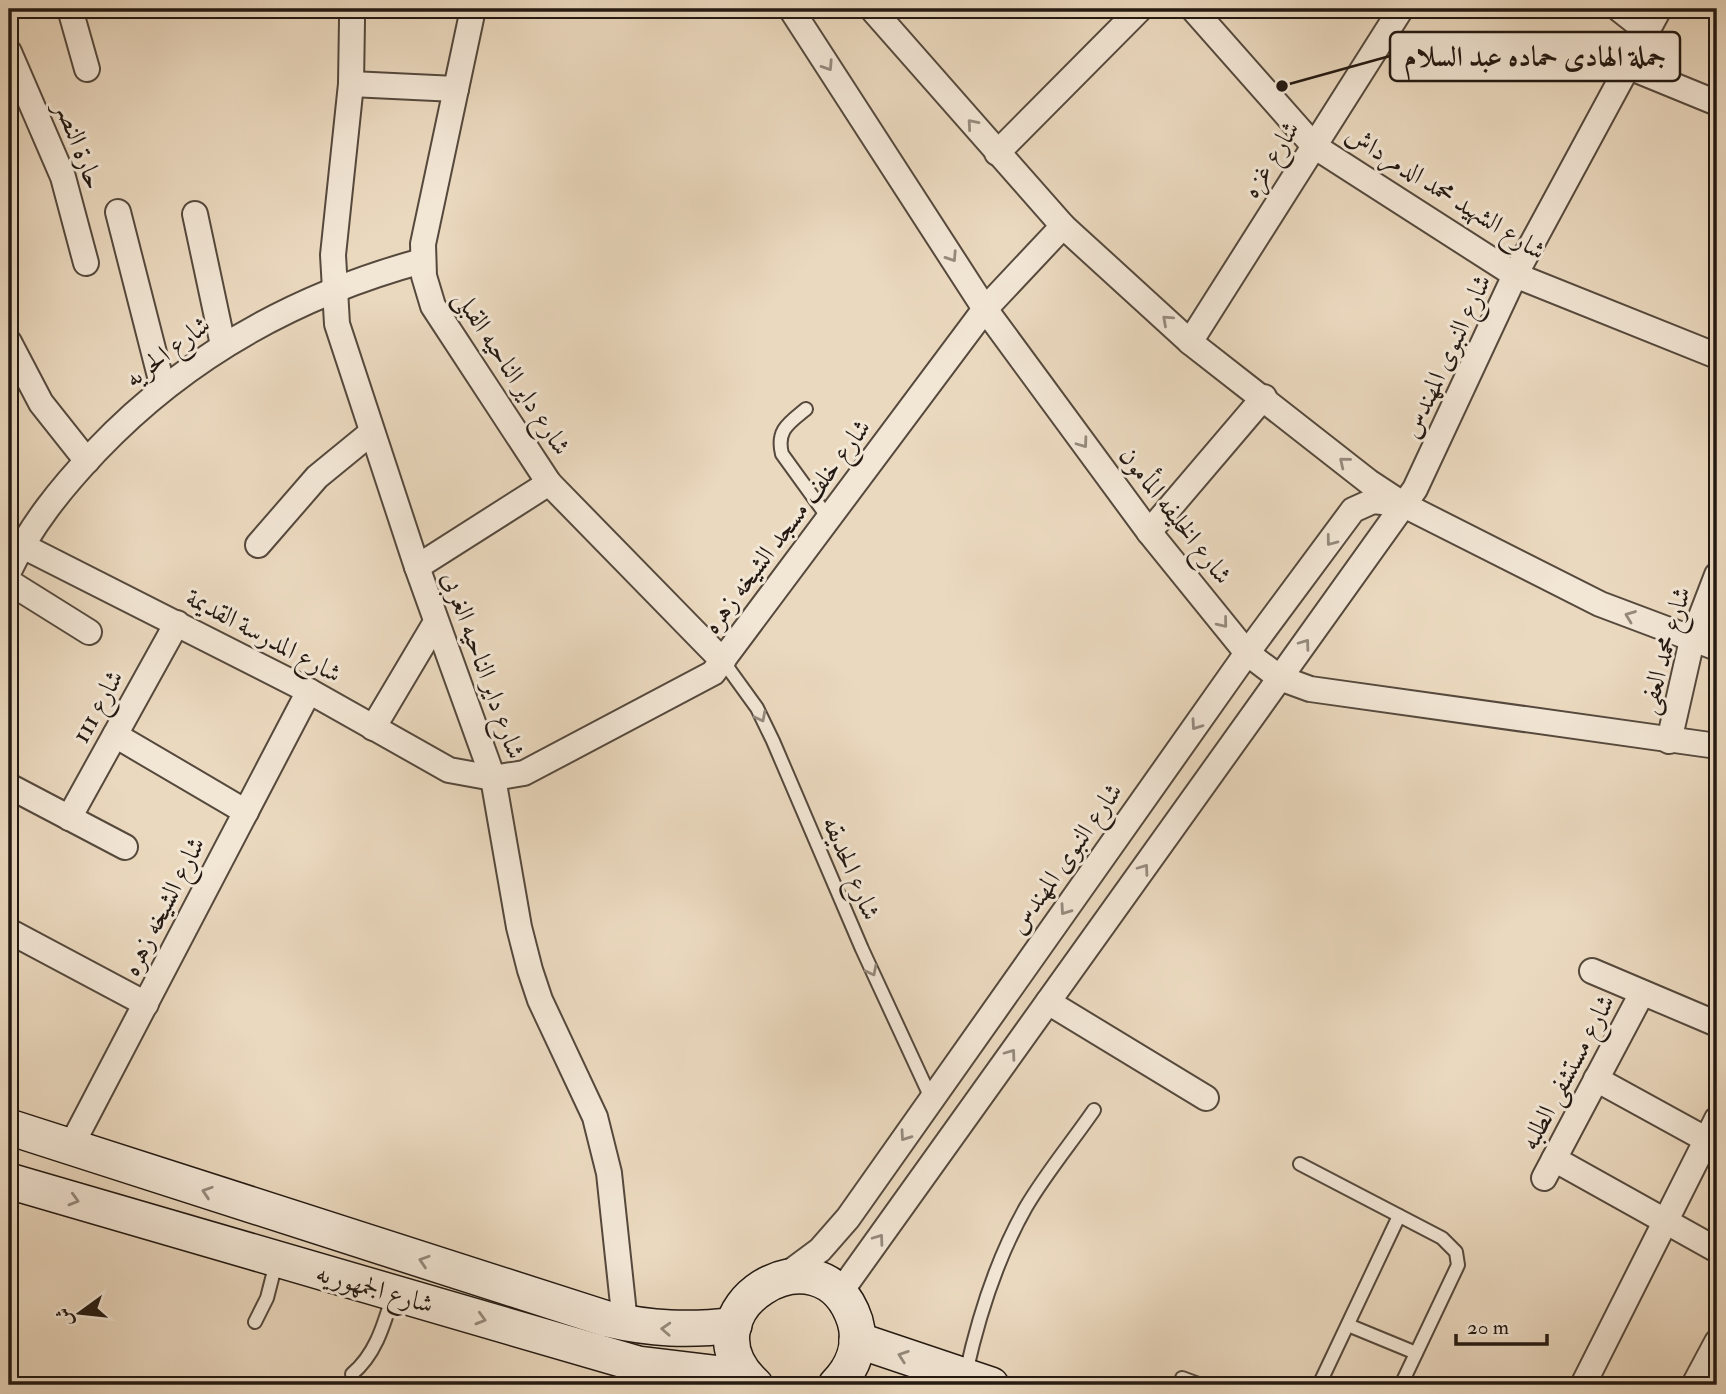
<svg xmlns="http://www.w3.org/2000/svg" width="1726" height="1394" viewBox="0 0 1726 1394" font-family="'IM FELL Double Pica',Amiri,serif">
  <rect width="100%" height="100%" fill="#ebd9bf"/>
  <filter id="stains"><feTurbulence type="fractalNoise" baseFrequency=".00286" numOctaves="4"/><feColorMatrix values="0 0 0 0 .2 0 0 0 0 .09 0 0 0 0 .02 0 0 0 .5 -.17"/></filter>
  <radialGradient id="worn" r=".72"><stop offset=".6" stop-color="#630" stop-opacity="0"/><stop offset="1" stop-color="#630" stop-opacity=".3"/></radialGradient>
  <g fill="none" stroke-linecap="round" stroke-linejoin="round">
    <g stroke="#55493d" stroke-width="16">
      <g id="lane">
        <path d="M806 409C789 423 776 430 782 454L829 519"/>
        <polyline points="723,661 757,708 773,741 862,949 931,1098"/>
        <polyline points="1300,1164 1442,1238 1456,1252 1458,1265 1401,1385"/>
        <polyline points="255,1322 267,1298 277,1259"/>
        <polyline points="1348,1325 1416,1353"/>
        <path d="M966 1373C979 1314 997 1258 1026 1207 1046 1173 1072 1142 1094 1110"/>
        <path d="M352 1374C376 1354 384 1324 393 1295"/>
        <polyline points="1182,1378 1201,1385"/>
        <polyline points="1319,1385 1399,1216"/>
      </g>
    </g>
    <g stroke="#55493d" stroke-width="28">
      <g id="street">
        <polyline points="70,9 87,69"/>
        <polyline points="473,9 423,244 424,276 433,306 549,483 723,661"/>
        <polyline points="791,9 985,309 1149,532 1247,653 1280,678 1310,689 1717,746"/>
        <polyline points="872,9 1063,226 1190,342 1369,482 1404,505 1600,604 1717,648"/>
        <polyline points="1193,9 1314,146 1515,275 1717,356"/>
        <polyline points="1619,9 1647,31"/>
        <polyline points="352,20 351,84 333,255 337,324 417,567 493,778 519,927 530,970 540,1000 595,1117 609,1173 625,1323"/>
        <polyline points="9,52 63,177 86,263"/>
        <polyline points="1629,67 1717,103"/>
        <polyline points="351,84 456,89"/>
        <polyline points="997,153 1140,9"/>
        <polyline points="118,212 163,388"/>
        <polyline points="195,214 223,345"/>
        <polyline points="9,342 41,403 87,461"/>
        <polyline points="1190,342 1401,9"/>
        <polyline points="1149,532 1264,397"/>
        <polyline points="9,539 309,691 449,770 493,778 524,773 713,673 985,309 1063,226"/>
        <polyline points="258,545 317,477 372,432"/>
        <polyline points="417,567 549,483"/>
        <path d="M9 571C31 525 61 488 96 451 186 356 297 295 422 261"/>
        <polyline points="9,582 89,632"/>
        <polyline points="373,728 436,622"/>
        <polyline points="115,735 246,812"/>
        <polyline points="1669,741 1692,640 1717,575"/>
        <polyline points="9,786 125,847"/>
        <polyline points="69,818 177,623"/>
        <polyline points="9,931 146,1004"/>
        <polyline points="1592,971 1717,1024"/>
        <polyline points="1048,1002 1206,1098"/>
        <polyline points="1596,1079 1707,1140"/>
        <polyline points="70,1148 309,691"/>
        <polyline points="1554,1159 1717,1250"/>
        <polyline points="1544,1178 1642,993"/>
        <polyline points="785,1276 820,1250 848,1218 1247,653 1353,510 1373,501 1401,504"/>
        <polyline points="839,1294 1415,489 1515,275 1659,9"/>
        <polyline points="1583,1385 1717,1119"/>
        <polyline points="1694,1385 1717,1342"/>
      </g>
    </g>
    <g stroke="#231912" stroke-width="38">
      <g id="secondary">
        <path d="M9 1127 607 1319C651 1329 689 1331 734 1325"/>
        <polyline points="9,1181 638,1364 746,1377"/>
        <polyline points="857,1340 991,1385"/>
        <path d="M755 1385C675 1312 822 1219 855 1321 862 1345 853 1368 836 1385"/>
      </g>
    </g>
    <use href="#lane" stroke="#f2e6d5" stroke-width="12"/>
    <use href="#street" stroke="#f2e6d5" stroke-width="24"/>
    <use href="#secondary" stroke="#f2e6d5" stroke-width="35"/>
  </g>
  <defs><path id="oneway-chevron" d="M-2-3.5L2.5 0L-2 3.5" fill="none" stroke-width="1.6" stroke-linecap="round" stroke-linejoin="round" transform="scale(1.75)"/></defs>
  <g stroke="#958a7d">
    <use href="#oneway-chevron" transform="translate(828 66) rotate(57)"/>
    <use href="#oneway-chevron" transform="translate(972 124) rotate(-131)"/>
    <use href="#oneway-chevron" transform="translate(952 257) rotate(57)"/>
    <use href="#oneway-chevron" transform="translate(1167 320) rotate(-138)"/>
    <use href="#oneway-chevron" transform="translate(1083 443) rotate(54)"/>
    <use href="#oneway-chevron" transform="translate(1344 462) rotate(-141)"/>
    <use href="#oneway-chevron" transform="translate(1331 541) rotate(127)"/>
    <use href="#oneway-chevron" transform="translate(1630 616) rotate(-159)"/>
    <use href="#oneway-chevron" transform="translate(1223 623) rotate(51)"/>
    <use href="#oneway-chevron" transform="translate(1305 644) rotate(-54)"/>
    <use href="#oneway-chevron" transform="translate(761 717) rotate(63)"/>
    <use href="#oneway-chevron" transform="translate(1196 725) rotate(125)"/>
    <use href="#oneway-chevron" transform="translate(1144 869) rotate(-54)"/>
    <use href="#oneway-chevron" transform="translate(1065 910) rotate(125)"/>
    <use href="#oneway-chevron" transform="translate(872 971) rotate(63)"/>
    <use href="#oneway-chevron" transform="translate(1011 1054) rotate(-54)"/>
    <use href="#oneway-chevron" transform="translate(905 1136) rotate(125)"/>
    <use href="#oneway-chevron" transform="translate(207 1192) rotate(-162)"/>
    <use href="#oneway-chevron" transform="translate(74 1200) rotate(16)"/>
    <use href="#oneway-chevron" transform="translate(879 1239) rotate(-54)"/>
    <use href="#oneway-chevron" transform="translate(424 1261) rotate(-162)"/>
    <use href="#oneway-chevron" transform="translate(481 1319) rotate(16)"/>
    <use href="#oneway-chevron" transform="translate(666 1329) rotate(-177)"/>
    <use href="#oneway-chevron" transform="translate(903 1356) rotate(-161)"/>
  </g>
  <g text-anchor="middle" stroke-width="6" stroke-linejoin="round" paint-order="stroke">
    <g font-size="26" fill="#231912" stroke="#f2e6d5">
      <text transform="translate(80 145) rotate(69)" y="9">حارة النصر</text>
      <text transform="translate(1270 159) rotate(-58)" y="9">شارع غزه</text>
      <text transform="translate(1446 192) rotate(32)" y="9">شارع الشهيد محمد الدمرداش</text>
      <text transform="translate(167 351) rotate(-37)" y="9">شارع الحريه</text>
      <text transform="translate(1446 356) rotate(-65)" y="9">شارع النبوى المهندس</text>
      <text transform="translate(513 372) rotate(57)" y="9">شارع داير الناحيه القبلى</text>
      <text transform="translate(1176 515) rotate(52)" y="9">شارع الخليفه المأمون</text>
      <text transform="translate(786 526) rotate(-53)" y="9">شارع خلف مسجد الشيخه زهره</text>
      <text transform="translate(264 635) rotate(28)" y="9">شارع المدرسة القديمة</text>
      <text transform="translate(1664 650) rotate(-74)" y="9">شارع محمد العفى</text>
      <text transform="translate(484 665) rotate(70)" y="9">شارع داير الناحيه الغربى</text>
      <text transform="translate(97 706) rotate(-61)" y="9">شارع 111</text>
      <text transform="translate(1065 858) rotate(-55)" y="9">شارع النبوى المهندس</text>
      <text transform="translate(852 868) rotate(67)" y="9">شارع الحديقه</text>
      <text transform="translate(163 906) rotate(-63)" y="9">شارع الشيخه زهره</text>
      <text transform="translate(1567 1072) rotate(-62)" y="9">شارع مستشفى الطلبه</text>
      <text transform="translate(375 1288) rotate(16)" y="9">شارع الجمهوريه</text>
    </g>
  </g>
  <path fill="none" stroke="#231912" stroke-width="2.5" d="M1282 86L1390 56"/>
  <circle fill="#231912" stroke="#f2e6d5" stroke-width="2.5" cx="1282" cy="86" r="7"/>
  <rect fill="#f2e6d5" stroke="#231912" stroke-width="2.5" x="1390" y="32" width="290" height="49" rx="7"/>
  <g font-size="28" text-anchor="middle" font-weight="bold" fill="#231912">
    <text x="1535" y="66">جملة الهادى حماده عبد السلام</text>
  </g>
  <rect width="1726" height="1394" fill="none" stroke="#ebd9bf" stroke-width="35"/>
  <rect x="10" y="10" width="1705" height="1373" fill="none" stroke="#231912" stroke-width="3.5"/>
  <rect x="18" y="18" width="1691" height="1359" fill="none" stroke="#231912" stroke-width="2"/>
  <g transform="translate(80 1313) rotate(255)" stroke="#f2e6d5" stroke-width="5" paint-order="stroke">
  <path d="M0-5L12 26L0 18L-12 26Z" fill="#231912"/>
  <text y="-10" font-size="19" font-weight="bold" text-anchor="middle" fill="#231912">ش</text>
  </g>
  <path d="M1456 1334v10h91v-10" fill="none" stroke="#231912" stroke-width="3.5"/>
  <text x="1467" y="1334" font-size="21" fill="#231912" stroke="#f2e6d5" stroke-width="5" paint-order="stroke">20 m</text>
  <rect width="100%" height="100%" filter="url(#stains)"/>
  <rect width="100%" height="100%" fill="url(#worn)"/>
</svg>
